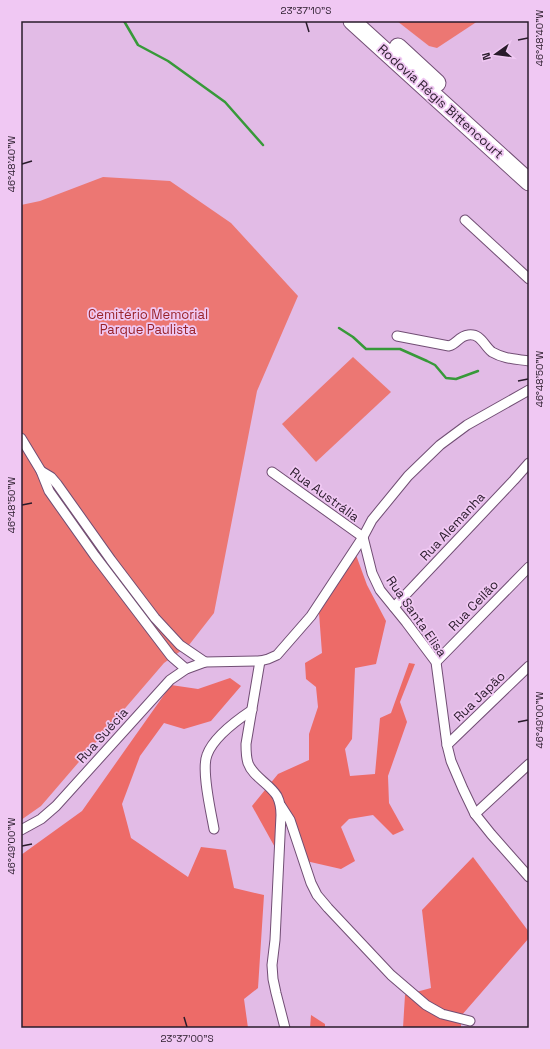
<svg xmlns="http://www.w3.org/2000/svg" width="550" height="1049" viewBox="0 0 550 1049" font-family="'Space Grotesk',sans-serif">
  <rect width="100%" height="100%" fill="#e2bbe6"/>
  <g fill="#ec7773">
    <polygon points="397,21 478,21 437,48 429,46"/>
    <polygon points="103,177 170,181 231,223 298,296 257,391 214,613 189,645 164,663 41,806 21,820 21,205 40,201"/>
    <polygon points="353,357 391,392 316,462 282,424"/>
  </g>
  <g fill="#ed6b68">
    <polygon points="356,555 367,585 386,621 376,664 355,668 352,739 345,749 350,776 375,774 380,718 391,713 409,663 415,664 400,702 407,722 388,776 389,803 404,830 393,835 373,815 349,819 341,827 355,861 341,869 306,861 294,824 279,826 277,851 252,806 278,774 309,760 309,734 318,707 316,687 306,679 305,663 322,653 319,613"/>
    <polygon points="230,678 241,686 211,721 184,729 164,723 140,756 122,804 131,838 188,877 201,847 226,850 234,888 264,895 258,988 244,999 248,1028 21,1028 21,855 82,811 171,685 198,689"/>
    <polygon points="473,857 529,932 529,938 461,1016 461,1028 403,1028 405,995 431,988 422,910"/>
    <polygon points="311,1015 325,1024 325,1028 310,1028"/>
  </g>
  <g fill="none" stroke-linecap="round" stroke-linejoin="round">
    <g stroke="#379939" stroke-width="2.5">
      <polyline points="124,21 138,45 168,61 225,102 263,145"/>
      <polyline points="339,328 353,337 366,349 400,349 427,361 435,365 446,378 456,379 478,371"/>
    </g>
    <g stroke="#714e74" stroke-width="11">
      <g id="street">
        <polyline points="465,220 529,279"/>
        <path d="M397 336 449 346C457 344 459 336 468 335 481 333 484 346 492 352 504 359 516 359 529 361"/>
        <polyline points="21,438 41,471 49,491 95,556 171,656 186,669"/>
        <polyline points="41,471 51,477 57,484 111,560 155,618 180,645 205,662"/>
        <polyline points="272,472 363,537"/>
        <polyline points="363,537 372,573 380,590 406,622 436,662 447,745 451,761 463,789 475,814 491,834 529,877"/>
        <polyline points="394,607 514,480 529,463"/>
        <path d="M260 661 246 744C246 750 246 757 248 763 253 777 269 783 277 796 280 802 281 808 281 815L275 940 272 965 273 979 276 993 285 1028"/>
        <polyline points="436,662 529,567"/>
        <polyline points="447,745 529,666"/>
        <polyline points="281,806 290,820 311,883 317,895 328,908 391,975 426,1005 442,1014 470,1021"/>
        <polyline points="475,814 529,764"/>
        <path d="M214 829C211 812 201 770 207 755 213 738 237 720 252 710"/>
        <polyline points="21,830 41,819 56,806 170,680 186,669 205,662 260,661 268,659 277,655 311,616 363,537 372,520 408,476 440,445 467,425 529,390"/>
      </g>
    </g>
    <g stroke="#714e74" stroke-width="19">
      <g id="highway">
        <polyline points="352,21 529,182"/>
        <polyline points="398,47 437,83"/>
      </g>
    </g>
    <use href="#street" stroke="#fff" stroke-width="9"/>
    <use href="#highway" stroke="#fff" stroke-width="17"/>
  </g>
  <path fill="none" stroke="#291b2b" stroke-width="1.5" d="M306 22 309 32M518 40 528 38M22 164 32 161M518 381 528 379M22 505 32 503M518 722 528 720M22 846 32 844M184 1017 187 1027"/>
  <g text-anchor="middle" stroke-width="3.5" stroke-linejoin="round" paint-order="stroke">
    <g font-size="13" fill="#291b2b" stroke="#f0c8f3">
      <text transform="translate(441 101) rotate(42)" y="5">Rodovia Régis Bittencourt</text>
      <text transform="translate(325 494) rotate(36)" y="5">Rua Austrália</text>
      <text transform="translate(452 526) rotate(-47)" y="5">Rua Alemanha</text>
      <text transform="translate(473 605) rotate(-46)" y="5">Rua Ceilão</text>
      <text transform="translate(417 616) rotate(55)" y="5">Rua Santa Elisa</text>
      <text transform="translate(479 696) rotate(-44)" y="5">Rua Japão</text>
      <text transform="translate(102 735) rotate(-48)" y="5">Rua Suécia</text>
    </g>
    <g font-size="13" fill="#992329" stroke="#f0c8f3">
      <text x="148" y="319">Cemitério Memorial<tspan x="148" dy="15">Parque Paulista</tspan></text>
    </g>
  </g>
  <rect width="550" height="1049" fill="none" stroke="#f0c8f3" stroke-width="44"/>
  <g transform="translate(496 54) rotate(256)" stroke="#f0c8f3" stroke-width="3" paint-order="stroke">
  <path d="M0-3L7 15L0 10L-7 15Z" fill="#291b2b"/>
  <text y="-6" font-size="11" font-weight="bold" text-anchor="middle" fill="#291b2b">N</text>
  </g>
  <rect x="22" y="22" width="506" height="1005" fill="none" stroke="#291b2b" stroke-width="1.5"/>
  <g font-size="10" text-anchor="middle" fill="#291b2b">
    <text x="306" y="14">23°37'10"S</text>
    <text transform="translate(539 38) rotate(-90)" y="4">46°48'40"W</text>
    <text transform="translate(11 164) rotate(-90)" y="4">46°48'40"W</text>
    <text transform="translate(539 379) rotate(-90)" y="4">46°48'50"W</text>
    <text transform="translate(11 505) rotate(-90)" y="4">46°48'50"W</text>
    <text transform="translate(539 720) rotate(-90)" y="4">46°49'00"W</text>
    <text transform="translate(11 846) rotate(-90)" y="4">46°49'00"W</text>
    <text x="187" y="1042">23°37'00"S</text>
  </g>
</svg>
